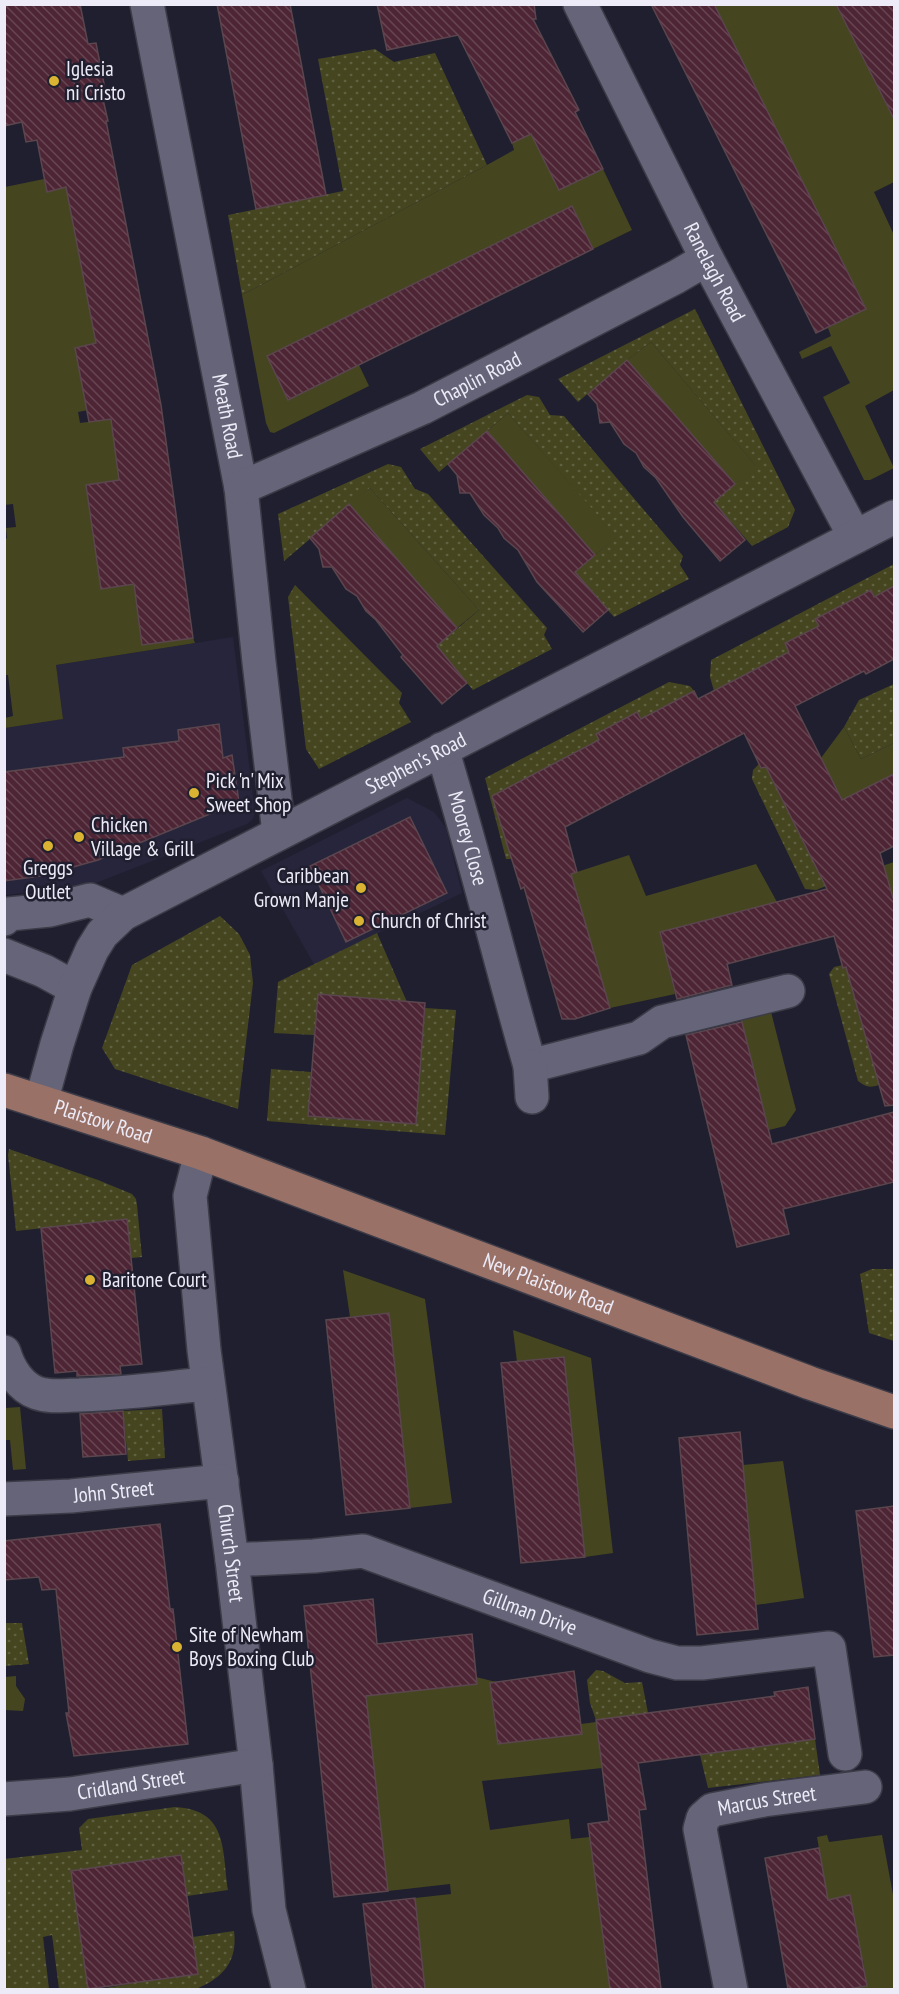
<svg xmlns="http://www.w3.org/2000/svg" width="899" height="1994" viewBox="0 0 899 1994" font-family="'PT Sans Narrow',sans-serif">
  <defs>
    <pattern id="grass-dots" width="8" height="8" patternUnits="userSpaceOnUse" patternTransform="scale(1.5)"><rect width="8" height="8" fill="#454620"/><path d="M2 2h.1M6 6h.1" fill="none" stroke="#606141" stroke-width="1.8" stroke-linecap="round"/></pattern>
    <pattern id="building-back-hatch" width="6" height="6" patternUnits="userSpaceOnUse" patternTransform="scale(1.5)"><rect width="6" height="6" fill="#4d2535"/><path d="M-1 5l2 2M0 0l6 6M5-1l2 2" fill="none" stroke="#674553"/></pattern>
  </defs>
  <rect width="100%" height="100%" fill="#201f2f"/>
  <g fill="#27253b">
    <polygon points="233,637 255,812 253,819 247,824 88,886 5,895 5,728 63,719 56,665"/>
    <polygon points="407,798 434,812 446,828 462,893 314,964 261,871"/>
  </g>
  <g fill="url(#grass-dots)">
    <polygon points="375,49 394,62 435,53 487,165 242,295 228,215 343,191 318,59"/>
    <polygon points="695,309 795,510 788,527 752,546 714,502 756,466 651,342 627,360 578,402 558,379"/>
    <polygon points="527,395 539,397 550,415 564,416 683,556 680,565 689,579 614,617 574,573 616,537 508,413 439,472 420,449"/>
    <polygon points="388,464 401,467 415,489 428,494 547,628 544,635 552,649 473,690 436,647 479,610 370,488 284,561 278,514"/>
    <polygon points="894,564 894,586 874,597 870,590 816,619 819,626 785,643 789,652 714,691 710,677 711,660"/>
    <polygon points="295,585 402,693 399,703 411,722 319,769 306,749 288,597"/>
    <polygon points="669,682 690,686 694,691 641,719 637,712 599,740 493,796 512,859 506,859 485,778"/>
    <polygon points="894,684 894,743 861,759 844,727 859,700"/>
    <polygon points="759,764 762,768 766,767 826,886 816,890 805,889 752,779 753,770"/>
    <polygon points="220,916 239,934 250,955 253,983 238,1109 115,1069 102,1048 132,965"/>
    <polygon points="377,933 407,1002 380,999 377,1033 318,994 314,1035 274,1033 278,982"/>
    <path d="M843 965 851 966 857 1006 879 1085C869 1088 866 1087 858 1081L829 974 834 967Z"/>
    <polygon points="425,1008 456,1010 445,1135 267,1121 271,1069 311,1072 308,1116 353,1120 356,1087 415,1124"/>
    <polygon points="9,1149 98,1180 132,1194 136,1199 137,1205 142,1257 131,1258 127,1219 16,1231 8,1155"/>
    <polygon points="872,1269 894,1269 894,1341 869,1333 860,1274"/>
    <polygon points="162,1409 165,1458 128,1461 123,1411"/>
    <polygon points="5,1623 22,1623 29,1664 5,1666"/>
    <polygon points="596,1670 603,1671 625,1683 642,1682 648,1713 596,1720 590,1703 587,1680"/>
    <polygon points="815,1739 820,1775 708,1788 700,1755"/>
    <path d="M175 1807C228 1810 222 1849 228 1890L187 1896 71 1872 88 1989H59L52 1935 43 1937 49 1989H5L4 1859 82 1850 79 1828 88 1819Z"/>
    <path d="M234 1931C238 1961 223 1978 196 1989L95 1990 134 1983 130 1952 145 1950 150 1981 198 1974 193 1937Z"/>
  </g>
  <g fill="#454620">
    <polygon points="714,5 836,5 894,120 894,182 874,192 894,235 894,390 865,406 894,468 870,480 864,480 823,397 850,383 831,346 802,359 799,352 831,336 828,328 866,308"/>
    <polygon points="575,112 537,146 559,190 603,169 632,230 593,249 572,206 267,356 288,400 359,365 369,386 274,433 270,432 266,423 242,295 487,165 514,150 512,143"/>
    <polygon points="44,179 47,192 66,187 96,343 75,348 80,374 109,406 78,412 80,423 111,419 119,480 87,485 90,511 134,584 142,645 193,638 195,643 56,665 63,719 5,728 5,718 13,716 8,675 5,675 5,539 7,538 6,528 16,527 13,504 4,505 5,187"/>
    <polygon points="651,342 757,467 735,484 627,360"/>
    <polygon points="508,413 617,537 595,555 487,431"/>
    <polygon points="370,488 479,610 457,628 349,504"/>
    <polygon points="844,727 861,759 894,743 894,774 869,787 845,806 821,758"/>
    <polygon points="629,855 646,896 756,864 777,902 660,932 675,994 610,1008 571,874"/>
    <polygon points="894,862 894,901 889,882 876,868"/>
    <polygon points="770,1008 796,1110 785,1126 769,1130 740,1016"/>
    <polygon points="343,1270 425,1299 452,1503 410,1508 389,1313 350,1317"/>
    <polygon points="513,1330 591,1358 613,1553 585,1557 564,1357 517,1362"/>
    <polygon points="20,1407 26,1469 13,1470 10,1440 5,1440 5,1408"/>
    <polygon points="783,1461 804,1598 756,1605 743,1465"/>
    <polygon points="407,1641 412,1691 477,1684 476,1677 496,1682 501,1712 494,1713 498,1744 547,1738 545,1722 580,1718 581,1724 596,1722 602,1768 482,1781 490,1830 569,1819 571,1839 590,1837 610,1989 425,1989 415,1898 451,1894 450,1884 388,1891 369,1721 317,1727 311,1676 323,1674 377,1644"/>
    <polygon points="16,1676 16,1686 25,1699 23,1711 5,1710 5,1677"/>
    <polygon points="827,1835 829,1842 882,1835 894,1900 894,1989 848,1989 867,1986 863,1960 839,1964 855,1921 850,1896 828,1900 817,1837"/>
  </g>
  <g fill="url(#building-back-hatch)" stroke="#5b464e" stroke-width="1.5">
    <polygon points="4,4 80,4 88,44 96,43 106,94 102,95 108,121 106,121 161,405 193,638 142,645 134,584 101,589 86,485 119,480 111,419 89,422 75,348 96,343 66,187 47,192 37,140 26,142 22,122 4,126"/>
    <polygon points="217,4 290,4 326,195 256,209"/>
    <polygon points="377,4 534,4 536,19 533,19 579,110 575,112 603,169 559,190 531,134 512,143 458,35 387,50"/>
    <polygon points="651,4 714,4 866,309 816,333"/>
    <polygon points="836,4 894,4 894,119 849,30"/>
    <polygon points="572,206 593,249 288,400 267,356"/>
    <polygon points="627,360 735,484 714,502 745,540 720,561 683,517 656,478 644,467 636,453 624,444 610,422 600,423 597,404 588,394"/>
    <polygon points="487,431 595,555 575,572 608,610 583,632 537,582 518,550 504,538 498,528 484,515 470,493 460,493 457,475 448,464"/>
    <polygon points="349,504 457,628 437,646 467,683 442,704 401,657 403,655 376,620 366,611 357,596 346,589 332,567 323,567 319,549 310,538"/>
    <polygon points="894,586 894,659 866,674 864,671 795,706 842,800 894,774 894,846 880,853 894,901 894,1105 885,1106 846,967 843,968 834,936 727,964 732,985 677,999 660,932 827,889 766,767 761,768 744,733 565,827 577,872 571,874 610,1008 575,1019 562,1019 524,887 521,889 492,796 599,740 596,734 637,712 641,719 694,691 698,699 789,652 785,643 819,626 815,619 871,590 874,597"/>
    <polygon points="219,724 223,758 232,755 239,802 98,860 41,876 4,881 4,772 124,757 123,748 179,741 178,730"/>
    <polygon points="410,817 447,893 346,942 310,866"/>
    <polygon points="318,994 425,1003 416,1124 308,1116"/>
    <polygon points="742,1022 772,1144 894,1112 894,1182 783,1209 789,1234 737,1247 686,1035"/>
    <polygon points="127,1219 142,1364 120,1366 121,1374 77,1376 77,1371 55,1373 41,1228"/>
    <polygon points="389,1313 410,1508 346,1515 326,1320"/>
    <polygon points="564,1357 585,1557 521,1563 501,1363"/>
    <polygon points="123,1411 126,1454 83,1457 80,1414"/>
    <polygon points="740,1432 758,1629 697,1635 679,1438"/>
    <polygon points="894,1506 894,1655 874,1657 856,1511"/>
    <polygon points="160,1524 170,1609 173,1609 188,1744 74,1756 66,1713 69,1713 56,1589 42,1590 39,1577 4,1580 4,1541"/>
    <polygon points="373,1599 377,1644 472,1634 477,1684 366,1696 388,1891 334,1897 304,1606"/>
    <polygon points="574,1671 582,1734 498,1744 490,1683"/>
    <polygon points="808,1687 815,1739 638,1763 646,1809 639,1810 661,1989 610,1989 588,1824 609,1821 596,1720 775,1696 774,1692"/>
    <polygon points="819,1848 828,1900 850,1895 867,1986 848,1989 788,1989 765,1858"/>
    <polygon points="181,1855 198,1974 88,1989 71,1871"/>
    <polygon points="415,1898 425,1989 373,1989 363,1904"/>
  </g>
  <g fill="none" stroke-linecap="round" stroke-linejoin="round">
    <g stroke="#3c3b48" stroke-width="36">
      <g id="minor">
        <path id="s1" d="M147 4 241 488 259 662 279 833"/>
        <path id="s2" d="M580 4 707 259 855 537"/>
        <path id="s3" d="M241 488 422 408 676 277 707 259"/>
        <path id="s4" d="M442 749C474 854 500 961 530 1066L639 1038 662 1022 788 991"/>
        <polyline points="4,919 9,914 50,910 90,900 123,914"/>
        <polyline points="4,955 44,971 75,988"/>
        <polyline points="530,1066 532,1097"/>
        <path id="s5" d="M41 1102 57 1044 75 988 92 950 102 934 123 914 894 517"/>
        <path id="s6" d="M201 1153 190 1196 204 1350 232 1560 256 1765 269 1910 289 1990"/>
        <path d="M4 1352C9 1369 20 1387 37 1393 51 1398 65 1395 79 1395 122 1394 164 1388 207 1384"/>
        <path id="s7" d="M4 1499 71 1496 222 1481"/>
        <path id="s8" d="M232 1560 314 1556 363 1551 650 1656 677 1663H702L829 1648 845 1754"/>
        <path id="s9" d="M4 1799 70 1794 256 1765"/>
        <path id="s10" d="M731 1990 700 1829 703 1818 712 1810 764 1800 865 1787"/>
      </g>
    </g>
    <g stroke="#3c3b48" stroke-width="36">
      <g id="major">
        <path id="s11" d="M4 1090 201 1153 810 1383 894 1412"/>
      </g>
    </g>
    <use href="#minor" stroke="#656478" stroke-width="33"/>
    <use href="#major" stroke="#997167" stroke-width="33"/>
  </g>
  <g fill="#dab333" stroke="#201f2f" stroke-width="2">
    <circle cx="54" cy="81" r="6"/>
    <circle cx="194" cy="793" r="6"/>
    <circle cx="79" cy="837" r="6"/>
    <circle cx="48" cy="846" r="6"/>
    <circle cx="361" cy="888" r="6"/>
    <circle cx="359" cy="921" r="6"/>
    <circle cx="90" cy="1280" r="6"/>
    <circle cx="177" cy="1647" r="6"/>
  </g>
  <g text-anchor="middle" stroke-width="5" stroke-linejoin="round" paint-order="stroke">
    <g font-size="21" fill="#ecebf7" stroke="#201f2f" text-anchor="start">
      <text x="66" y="76">Iglesia<tspan x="66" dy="24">ni Cristo</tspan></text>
      <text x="206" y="788">Pick 'n' Mix<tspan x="206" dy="24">Sweet Shop</tspan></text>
      <text x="91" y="832">Chicken<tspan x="91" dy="24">Village &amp; Grill</tspan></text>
      <text x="48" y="875" text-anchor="middle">Greggs<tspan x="48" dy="24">Outlet</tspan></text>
      <text x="349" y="883" text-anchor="end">Caribbean<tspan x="349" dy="24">Grown Manje</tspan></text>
      <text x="371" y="928">Church of Christ</text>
      <text x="102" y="1287">Baritone Court</text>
      <text x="189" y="1642">Site of Newham<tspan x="189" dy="24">Boys Boxing Club</tspan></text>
    </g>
    <g font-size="21" fill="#ecebf7" stroke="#201f2f">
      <text dy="7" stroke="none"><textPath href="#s2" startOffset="300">Ranelagh Road</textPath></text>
      <text dy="7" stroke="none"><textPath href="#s3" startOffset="260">Chaplin Road</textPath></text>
      <text dy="7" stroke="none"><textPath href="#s1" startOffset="420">Meath Road</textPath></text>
      <text dy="7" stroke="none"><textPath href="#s5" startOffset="538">Stephen's Road</textPath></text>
      <text dy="7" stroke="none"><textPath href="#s4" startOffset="93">Moorey Close</textPath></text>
      <text dy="7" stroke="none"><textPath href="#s11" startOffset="104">Plaistow Road</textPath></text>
      <text dy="7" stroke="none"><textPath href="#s11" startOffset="578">New Plaistow Road</textPath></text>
      <text dy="7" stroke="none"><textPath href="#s7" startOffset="110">John Street</textPath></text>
      <text dy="7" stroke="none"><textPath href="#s6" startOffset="404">Church Street</textPath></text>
      <text dy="7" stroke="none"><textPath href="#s8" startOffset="309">Gillman Drive</textPath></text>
      <text dy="7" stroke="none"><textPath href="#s9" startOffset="128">Cridland Street</textPath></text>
      <text dy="7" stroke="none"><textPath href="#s10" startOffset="243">Marcus Street</textPath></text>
    </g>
  </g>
  <rect width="899" height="1994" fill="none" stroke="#ecebf7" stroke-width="12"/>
</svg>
